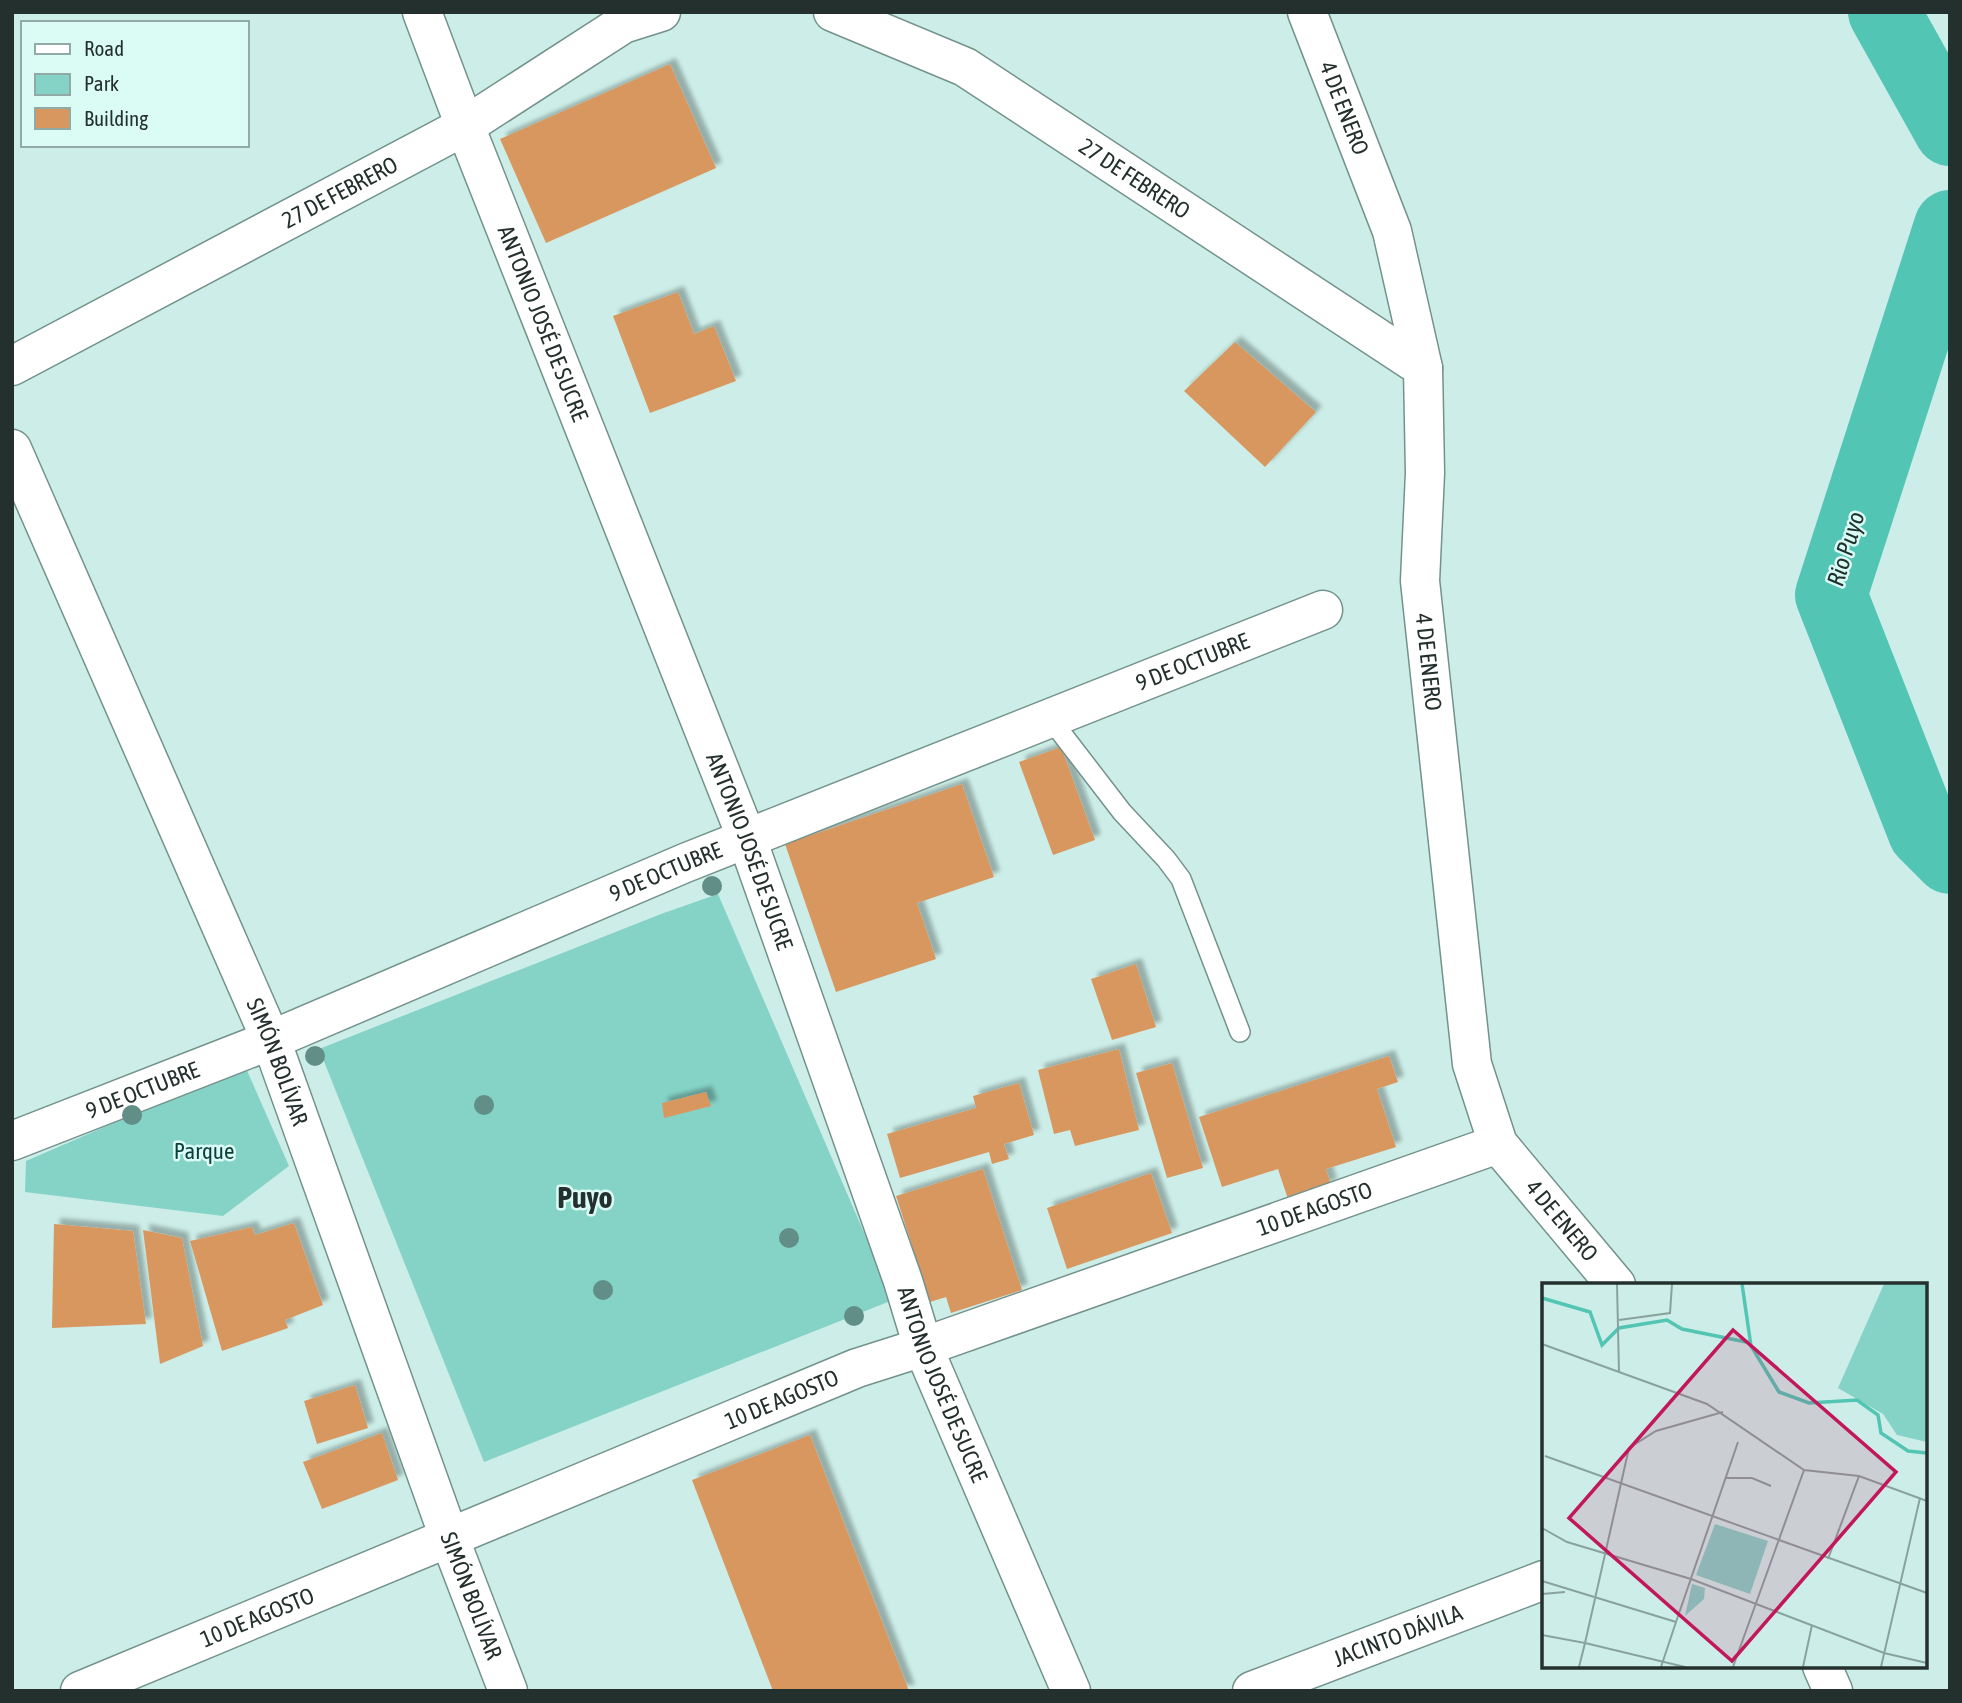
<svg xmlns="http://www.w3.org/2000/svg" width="1962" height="1703" viewBox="0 0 1962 1703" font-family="'Asap Condensed',sans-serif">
  <defs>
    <filter id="shadow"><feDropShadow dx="6" dy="-6" stdDeviation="2" flood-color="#0004"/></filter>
  </defs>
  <rect width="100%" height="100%" fill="#cdeee8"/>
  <g fill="#85d2c6">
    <polygon points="718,894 893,1300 484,1462 319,1049 661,914"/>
    <polygon points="245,1066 289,1166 223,1216 25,1192 26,1161"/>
  </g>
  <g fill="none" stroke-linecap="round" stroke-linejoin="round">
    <g stroke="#52c5b4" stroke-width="72">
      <polyline points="1884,12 1950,130"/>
      <polyline points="1950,226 1831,595 1924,832 1950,858"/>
    </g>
  </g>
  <g fill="#d99760" filter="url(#shadow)">
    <polygon points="670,64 716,168 546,243 500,139"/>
    <polygon points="678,292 694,334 714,326 736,381 650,413 613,316"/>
    <polygon points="1235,342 1316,412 1265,467 1184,391"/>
    <polygon points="1061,747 1095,840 1053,855 1019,762"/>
    <polygon points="962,784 994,877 917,903 936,959 836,992 785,844"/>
    <polygon points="1136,964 1156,1027 1112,1040 1091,979"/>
    <polygon points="1119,1049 1139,1130 1075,1146 1070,1130 1054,1134 1038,1070"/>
    <polygon points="1389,1056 1398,1082 1377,1089 1396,1147 1326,1169 1331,1185 1288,1199 1278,1169 1222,1187 1199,1117"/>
    <polygon points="1172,1063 1203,1168 1167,1178 1136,1073"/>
    <polygon points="1019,1083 1034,1135 1004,1144 1009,1159 992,1164 989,1152 900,1178 887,1134 976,1108 973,1096"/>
    <polygon points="706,1092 711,1106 664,1118 662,1103"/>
    <polygon points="983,1169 1022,1290 951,1313 946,1297 930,1302 896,1196"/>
    <polygon points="1151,1173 1172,1233 1067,1269 1047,1208"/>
    <polygon points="294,1223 323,1305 285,1320 288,1328 222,1351 190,1241 252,1227 255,1235"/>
    <polygon points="54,1224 133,1231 146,1324 52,1328"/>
    <polygon points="143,1230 182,1238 203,1346 160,1364"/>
    <polygon points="355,1385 368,1428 317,1444 304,1401"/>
    <polygon points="382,1433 398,1480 322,1509 303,1462"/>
    <polygon points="810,1435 909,1691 773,1691 692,1480"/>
  </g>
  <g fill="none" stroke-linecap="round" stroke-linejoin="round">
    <g stroke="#74928c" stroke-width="22">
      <polyline id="service" points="1049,717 1122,812 1166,859 1181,879 1240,1032"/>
    </g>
    <g stroke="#74928c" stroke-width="41">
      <g id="minor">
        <path id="s1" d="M422 12 465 126 747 839 903 1281 923 1347 1071 1691"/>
        <path id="s2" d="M833 12 965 67 1423 368"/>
        <path id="s3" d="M1307 12 1392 231 1423 368 1425 473 1420 581 1472 1064 1498 1144 1616 1285"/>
        <path id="s4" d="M12 366 465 126 623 24 661 12"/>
        <path id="s5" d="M12 449 271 1040 449 1537 508 1691"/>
        <path id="s6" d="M12 1141 271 1040 685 863 1323 610"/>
        <polyline points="1822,1666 1833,1691"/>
        <path id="s7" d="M80 1691 857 1368 923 1347 1498 1144"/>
        <path id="s8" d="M1252 1691 1544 1580"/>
      </g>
    </g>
    <use href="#service" stroke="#fff" stroke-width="19"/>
    <use href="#minor" stroke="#fff" stroke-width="38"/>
  </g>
  <g fill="#618e87">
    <circle cx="712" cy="886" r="10"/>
    <circle cx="315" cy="1056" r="10"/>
    <circle cx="484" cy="1105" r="10"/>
    <circle cx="132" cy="1115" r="10"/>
    <circle cx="789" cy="1238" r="10"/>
    <circle cx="603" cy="1290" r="10"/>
    <circle cx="854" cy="1316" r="10"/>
  </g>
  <g text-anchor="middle" stroke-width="5" stroke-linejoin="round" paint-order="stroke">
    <g font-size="23" fill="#24302e" stroke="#dbfbf5">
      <text dy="8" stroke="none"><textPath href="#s3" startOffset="103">4 DE ENERO</textPath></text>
      <text dy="8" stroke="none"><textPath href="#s2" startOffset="346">27 DE FEBRERO</textPath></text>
      <text dy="8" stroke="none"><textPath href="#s4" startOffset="371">27 DE FEBRERO</textPath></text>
      <text dy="8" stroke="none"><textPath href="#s1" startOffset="334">ANTONIO JOSÉ DE SUCRE</textPath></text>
      <text dy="8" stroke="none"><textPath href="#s6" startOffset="1274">9 DE OCTUBRE</textPath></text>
      <text dy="8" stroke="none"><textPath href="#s3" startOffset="670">4 DE ENERO</textPath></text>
      <text dy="8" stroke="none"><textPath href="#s1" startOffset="901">ANTONIO JOSÉ DE SUCRE</textPath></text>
      <text dy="8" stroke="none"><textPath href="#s6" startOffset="707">9 DE OCTUBRE</textPath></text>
      <text dy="8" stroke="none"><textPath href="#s5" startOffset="668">SIMÓN BOLÍVAR</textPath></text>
      <text dy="8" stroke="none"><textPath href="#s6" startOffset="140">9 DE OCTUBRE</textPath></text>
      <text dy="8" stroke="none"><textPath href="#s7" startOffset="1326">10 DE AGOSTO</textPath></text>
      <text dy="8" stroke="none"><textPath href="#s3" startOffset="1258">4 DE ENERO</textPath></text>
      <text dy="8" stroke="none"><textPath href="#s1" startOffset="1468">ANTONIO JOSÉ DE SUCRE</textPath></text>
      <text dy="8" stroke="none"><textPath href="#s7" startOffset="760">10 DE AGOSTO</textPath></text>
      <text dy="8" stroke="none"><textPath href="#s5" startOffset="1236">SIMÓN BOLÍVAR</textPath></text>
      <text dy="8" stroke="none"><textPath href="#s7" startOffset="192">10 DE AGOSTO</textPath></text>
      <text dy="8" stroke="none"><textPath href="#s8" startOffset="156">JACINTO DÁVILA</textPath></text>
    </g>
    <g font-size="23" fill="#093f38" stroke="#dbfbf5">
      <text x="204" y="1159">Parque</text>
    </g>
    <g font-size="24" font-style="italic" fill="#1c302d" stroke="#dbfbf5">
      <text transform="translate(1846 549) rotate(-73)" y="8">Rio Puyo</text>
    </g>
    <g font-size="30" font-weight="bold" fill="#24302e" stroke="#dbfbf5">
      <text x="585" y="1208">Puyo</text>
    </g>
  </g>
  <g transform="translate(1542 1283)">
    <rect width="385" height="385" fill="#cdeee8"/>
    <path d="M342 1H385V159L355 152 341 131 296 105ZM173 241 226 258 208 311 154 292ZM150 301 163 305 162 316 143 333Z" fill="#85d2c6"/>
    <path fill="none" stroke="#52c5b4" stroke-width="3.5" d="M200 1 209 63 237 109 267 120 315 117 336 132 339 150 366 168 385 170M0 15 48 29 60 62 77 45 125 37 140 46 209 60"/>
    <path fill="none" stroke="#89a29e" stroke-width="2" d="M75 1 77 89M77 37 128 30 130 1M0 61 165 121 262 187 317 193 385 218M3 173 385 310M183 195H210L229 203M0 245 25 259 149 296 342 370 385 380M286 276 317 193M0 298 134 339 119 384M0 311 23 309M134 339 196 159M0 352 43 360 37 384M143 384 43 360 87 165 114 148 181 129M191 384 262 187M261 384 270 342M339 384 378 215"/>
    <path fill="#c2185b" fill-opacity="0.15" stroke="#c2185b" stroke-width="3.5" d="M191 47 354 189 190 378 27 235Z"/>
    <rect width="385" height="385" fill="none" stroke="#24302e" stroke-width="3.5"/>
  </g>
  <rect width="1962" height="1703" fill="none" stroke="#24302e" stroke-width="28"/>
  <rect x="21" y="21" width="228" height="126" fill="#dbfbf5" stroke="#92aaa5" stroke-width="2"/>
  <rect x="35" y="44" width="35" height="10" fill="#ffffff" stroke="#92aaa5" stroke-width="2"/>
  <text x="84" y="56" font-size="21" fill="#24302e">Road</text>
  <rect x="35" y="74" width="35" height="21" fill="#85d2c6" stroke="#92aaa5" stroke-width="2"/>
  <text x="84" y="91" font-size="21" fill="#24302e">Park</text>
  <rect x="35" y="108" width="35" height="21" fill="#d99760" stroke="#92aaa5" stroke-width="2"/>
  <text x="84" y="126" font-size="21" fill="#24302e">Building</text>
</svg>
